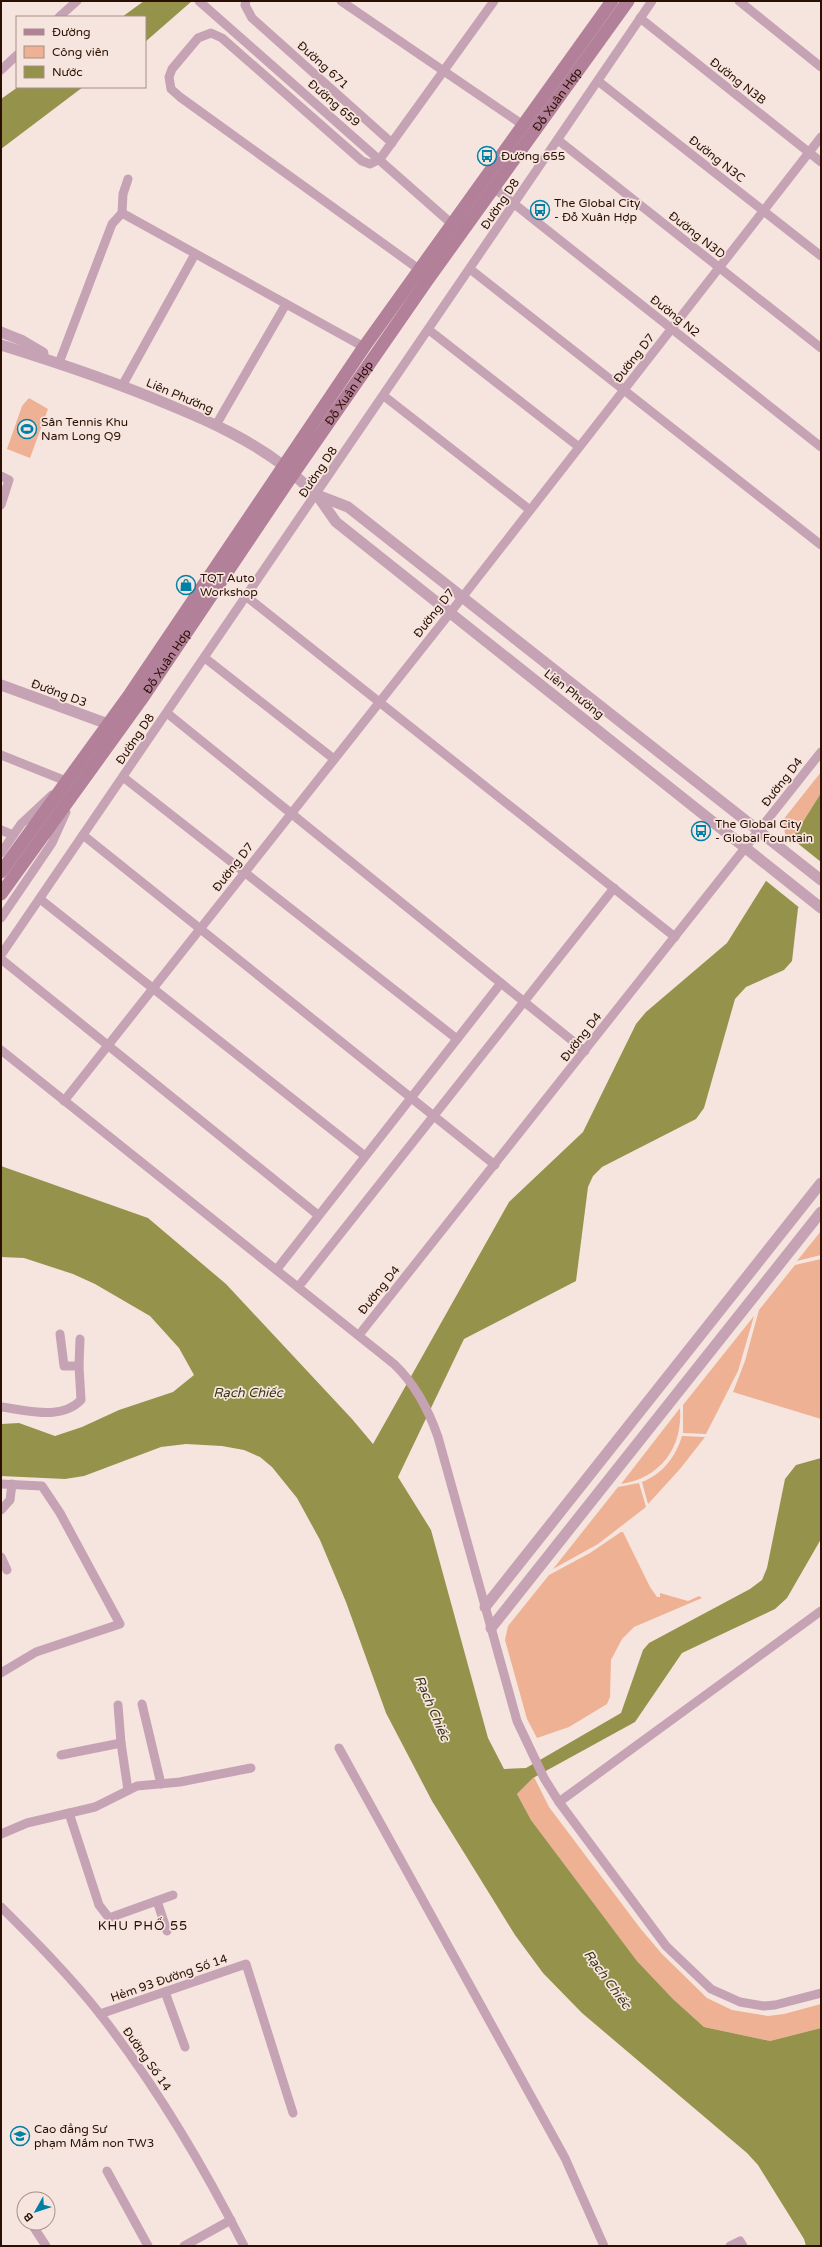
<svg xmlns="http://www.w3.org/2000/svg" width="822" height="2247" viewBox="0 0 822 2247" font-family="'Varela Round',sans-serif">
  <rect width="100%" height="100%" fill="#f6e5de"/>
  <g fill="#eeb193">
    <polygon points="29,398 48,409 30,458 7,449 22,406"/>
    <polygon points="821,772 821,793 792,839 785,834 783,820"/>
    <polygon points="821,1231 821,1255 797,1261"/>
    <polygon points="821,1259 821,1419 733,1392 745,1361 759,1310 795,1265"/>
    <polygon points="754,1316 738,1371 706,1434 683,1433 683,1405"/>
    <path d="M680 1408C683 1448 660 1478 621 1484Z"/>
    <path d="M682 1436 705 1437 680 1469 648 1504 642 1482C663 1474 676 1456 682 1436Z"/>
    <polygon points="639,1483 646,1507 598,1544 553,1569 618,1487"/>
    <polygon points="621,1532 623,1532 650,1587 657,1597 660,1597 660,1593 688,1601 699,1596 702,1598 634,1627 622,1639 611,1660 610,1697 607,1704 569,1727 537,1738 527,1719 505,1640 508,1626 549,1575 590,1553"/>
    <polygon points="534,1777 549,1807 640,1928 662,1954 707,1998 732,2010 768,2016 784,2014 821,2004 821,2028 770,2041 704,2027 673,1999 637,1961 531,1820 517,1794"/>
  </g>
  <g fill="#95924b">
    <polygon points="144,1 192,1 145,42 145,17 122,17"/>
    <polygon points="18,87 83,87 1,149 1,99"/>
    <polygon points="821,793 821,880 798,908 792,961 784,970 746,987 735,999 704,1108 696,1119 602,1167 593,1176 588,1187 576,1281 464,1339 398,1477 431,1530 488,1738 504,1769 526,1768 621,1713 643,1650 649,1643 750,1589 762,1580 767,1568 785,1479 796,1465 821,1458 821,1539 787,1598 775,1609 682,1653 635,1722 533,1778 517,1794 531,1820 637,1961 673,1999 704,2027 770,2041 821,2028 821,2246 806,2246 804,2239 758,2165 747,2153 582,2013 543,1973 515,1935 432,1801 386,1713 346,1602 320,1540 297,1498 272,1467 260,1457 244,1450 222,1446 186,1444 161,1447 84,1476 65,1479 1,1476 1,1424 19,1423 55,1436 82,1427 119,1410 173,1392 194,1375 179,1348 150,1316 95,1284 73,1274 24,1258 1,1257 1,1166 148,1218 226,1284 352,1419 373,1444 509,1202 583,1132 636,1024 646,1012 727,943"/>
  </g>
  <polygon fill="#f6e5de" points="791,838 821,862 821,883 801,909 765,880"/>
  <g fill="none" stroke-linecap="round" stroke-linejoin="round">
    <g stroke="#c6a3b4" stroke-width="9">
      <polyline points="199,1 452,224"/>
      <polyline points="246,1 245,5 252,18 392,143"/>
      <polyline points="341,1 523,125"/>
      <polyline points="739,1 821,67"/>
      <polyline points="59,17 77,1"/>
      <polyline points="640,18 821,162"/>
      <polyline points="1,70 17,55"/>
      <polyline points="598,81 821,256"/>
      <polyline points="558,140 821,348"/>
      <polyline points="128,179 123,194 122,213 364,347"/>
      <polyline points="494,188 821,447"/>
      <polyline points="470,269 821,545"/>
      <polyline points="420,270 180,97 171,89 169,77 172,69 198,38 211,33 222,38 362,161 370,164 380,159 494,1"/>
      <polyline points="429,330 579,447"/>
      <polyline points="59,363 112,224 122,213"/>
      <polyline points="122,386 195,254"/>
      <polyline points="384,396 530,510"/>
      <polyline points="216,425 286,304"/>
      <polyline points="1,476 9,480 1,505"/>
      <polyline points="247,597 675,937"/>
      <polyline points="205,658 334,759"/>
      <polyline points="167,713 585,1051"/>
      <polyline points="1,755 66,781 62,784"/>
      <polyline points="123,777 457,1039"/>
      <polyline points="1,830 13,835"/>
      <polyline points="83,835 495,1165"/>
      <polyline points="1,853 21,824 52,795"/>
      <polyline points="40,899 365,1156"/>
      <polyline points="1,918 52,843 66,812"/>
      <polyline points="1,955 652,1"/>
      <polyline points="1,959 318,1215"/>
      <path d="M1 1050 394 1364C414 1383 429 1411 438 1437L517 1721 544 1778 559 1802 666 1946 711 1989 740 2002 764 2006 775 2005 821 1993"/>
      <polyline points="64,1101 450,613 821,137"/>
      <polyline points="277,1269 501,983"/>
      <polyline points="299,1286 614,888"/>
      <polyline points="60,1334 64,1366 79,1366"/>
      <polyline points="359,1335 821,752"/>
      <path d="M1 1407C27 1410 61 1421 81 1400L79 1366 80 1339"/>
      <polyline points="1,1484 42,1486 60,1513 120,1624 36,1652 1,1673"/>
      <polyline points="1,1510 10,1500 12,1484"/>
      <polyline points="1,1557 7,1570"/>
      <polyline points="142,1704 161,1784"/>
      <polyline points="118,1705 121,1743"/>
      <polyline points="339,1748 565,2158 604,2246"/>
      <polyline points="61,1755 121,1743 128,1790"/>
      <polyline points="559,1802 821,1611"/>
      <polyline points="69,1813 99,1905 109,1918 173,1895"/>
      <polyline points="1,1834 27,1823 95,1807 137,1786 180,1782 251,1768"/>
      <polyline points="157,1901 167,1931"/>
      <path d="M1 1907C35 1941 70 1976 100 2014 156 2086 203 2165 244 2246"/>
      <polyline points="165,1992 185,2047"/>
      <polyline points="100,2014 246,1964 293,2113"/>
      <polyline points="107,2171 148,2246"/>
      <polyline points="31,2223 46,2246"/>
      <polyline points="184,2246 231,2220"/>
      <polyline points="730,2246 740,2241 743,2246"/>
    </g>
    <g stroke="#c6a3b4" stroke-width="11">
      <polyline points="1,332 21,340 43,353"/>
      <path d="M1 345C59 363 116 382 172 406 211 422 250 440 284 466"/>
      <polyline points="293,474 317,495 336,522 821,908"/>
      <polyline points="317,495 348,507 821,880"/>
      <polyline points="1,685 108,724"/>
      <polyline points="485,1607 821,1183"/>
      <polyline points="491,1628 821,1212"/>
    </g>
    <g stroke="#b3809a" stroke-width="13">
      <polyline points="1,872 130,694 364,347 612,1"/>
      <path id="s1" d="M1 894 141 700 293 474 426 282 628 1"/>
    </g>
  </g>
  <defs>
    <g id="bus-ring" transform="scale(1)"><circle r="9.5" fill="#f6e5de" stroke="#0080a5" stroke-width="1.5"/><path d="M-5-6H5V4H4V6H2V4H-2V6H-4V4H-5ZM-3.5-4V0h7V-4ZM-3.5 1.2v1.5H-2V1.2ZM2 1.2v1.5H3.5V1.2Z" fill="#0080a5"/></g>
    <g id="stadium-ring" transform="scale(1)"><circle r="9.5" fill="#f6e5de" stroke="#0080a5" stroke-width="1.5"/><path d="M0-5a6.5 5 0 1 0 0 10a6.5 5 0 1 0 0-10ZM-3.5-1.8h7v3.6h-7Z" fill="#0080a5"/></g>
    <g id="shop-ring" transform="scale(1)"><circle r="9.5" fill="#f6e5de" stroke="#0080a5" stroke-width="1.5"/><path d="M-5-2.5h2.3a2.7 3.5 0 0 1 5.4 0H5L5.5 6h-11ZM-1.5-2.5h3a1.5 2.3 0 0 0-3 0Z" fill="#0080a5"/></g>
    <g id="university-ring" transform="scale(1)"><circle r="9.5" fill="#f6e5de" stroke="#0080a5" stroke-width="1.5"/><path d="M0-5L7-2L0 1L-7-2ZM-4 1L0 2.5L4 1V4Q0 6-4 4Z" fill="#0080a5"/></g>
  </defs>
  <g fill-rule="evenodd">
    <use href="#bus-ring" x="487" y="156"/>
    <use href="#bus-ring" x="540" y="210"/>
    <use href="#stadium-ring" x="27" y="429"/>
    <use href="#shop-ring" x="186" y="585"/>
    <use href="#bus-ring" x="701" y="831"/>
    <use href="#university-ring" x="20" y="2136"/>
  </g>
  <g text-anchor="middle" stroke-width="3.5" stroke-linejoin="round" paint-order="stroke">
    <g font-size="12" fill="#2b0f02" stroke="#f6e5de">
      <text transform="translate(323 65) rotate(42)" y="4">Đường 671</text>
      <text transform="translate(738 81) rotate(38)" y="4">Đường N3B</text>
      <text dy="4" stroke="none"><textPath href="#s1" startOffset="970">Đỗ Xuân Hợp</textPath></text>
      <text transform="translate(334 103) rotate(41)" y="4">Đường 659</text>
      <text transform="translate(717 159) rotate(38)" y="4">Đường N3C</text>
      <text transform="translate(500 204) rotate(-56)" y="4">Đường D8</text>
      <text transform="translate(697 235) rotate(38)" y="4">Đường N3D</text>
      <text transform="translate(675 316) rotate(38)" y="4">Đường N2</text>
      <text transform="translate(634 358) rotate(-52)" y="4">Đường D7</text>
      <text dy="4" stroke="none"><textPath href="#s1" startOffset="610">Đỗ Xuân Hợp</textPath></text>
      <text transform="translate(180 396) rotate(23)" y="4">Liên Phường</text>
      <text transform="translate(318 472) rotate(-56)" y="4">Đường D8</text>
      <text transform="translate(434 613) rotate(-52)" y="4">Đường D7</text>
      <text dy="4" stroke="none"><textPath href="#s1" startOffset="286">Đỗ Xuân Hợp</textPath></text>
      <text transform="translate(59 693) rotate(20)" y="4">Đường D3</text>
      <text transform="translate(574 694) rotate(38)" y="4">Liên Phường</text>
      <text transform="translate(135 739) rotate(-56)" y="4">Đường D8</text>
      <text transform="translate(782 782) rotate(-52)" y="4">Đường D4</text>
      <text transform="translate(233 867) rotate(-52)" y="4">Đường D7</text>
      <text transform="translate(581 1037) rotate(-52)" y="4">Đường D4</text>
      <text transform="translate(379 1290) rotate(-51)" y="4">Đường D4</text>
      <text transform="translate(169 1978) rotate(-19)" y="4">Hẻm 93 Đường Số 14</text>
      <text transform="translate(147 2059) rotate(55)" y="4">Đường Số 14</text>
    </g>
    <g font-size="12" fill="#2b0f02" stroke="#f6e5de" text-anchor="start">
      <text x="501" y="160">Đường 655</text>
      <text x="554" y="207">The Global City<tspan x="554" dy="14">- Đỗ Xuân Hợp</tspan></text>
      <text x="41" y="426">Sân Tennis Khu<tspan x="41" dy="14">Nam Long Q9</tspan></text>
      <text x="200" y="582">TQT Auto<tspan x="200" dy="14">Workshop</tspan></text>
      <text x="715" y="828">The Global City<tspan x="715" dy="14">- Global Fountain</tspan></text>
      <text x="34" y="2133">Cao đẳng Sư<tspan x="34" dy="14">phạm Mầm non TW3</tspan></text>
    </g>
    <g font-size="13" font-style="italic" fill="#373616" stroke="#f6e5de">
      <text x="248" y="1397">Rạch Chiếc</text>
      <text transform="translate(433 1708) rotate(67)" y="5">Rạch Chiếc</text>
      <text transform="translate(608 1979) rotate(54)" y="5">Rạch Chiếc</text>
    </g>
    <g font-size="13" letter-spacing="1" fill="#2b0f02" stroke="#f6e5de">
      <text x="143" y="1930">KHU PHỐ 55</text>
    </g>
  </g>
  <rect width="822" height="2247" fill="none" stroke="#2b0f02" stroke-width="4"/>
  <rect x="16" y="16" width="130" height="72" fill="#f6e5de" stroke="#a58f86"/>
  <rect x="24" y="29" width="20" height="6" fill="#b3809a" stroke="#a58f86"/>
  <text x="52" y="36" font-size="12" fill="#2b0f02">Đường</text>
  <rect x="24" y="46" width="20" height="12" fill="#eeb193" stroke="#a58f86"/>
  <text x="52" y="56" font-size="12" fill="#2b0f02">Công viên</text>
  <rect x="24" y="66" width="20" height="12" fill="#95924b" stroke="#a58f86"/>
  <text x="52" y="76" font-size="12" fill="#2b0f02">Nước</text>
  <g transform="translate(36 2211) rotate(231)"><circle r="19" fill="#f6e5de" stroke="#a58f86"/>
  <path d="M0-3L7 15L0 10L-7 15Z" fill="#0080a5"/>
  <text y="-6" font-size="11" font-weight="bold" text-anchor="middle" fill="#2b0f02">B</text>
  </g>
</svg>
